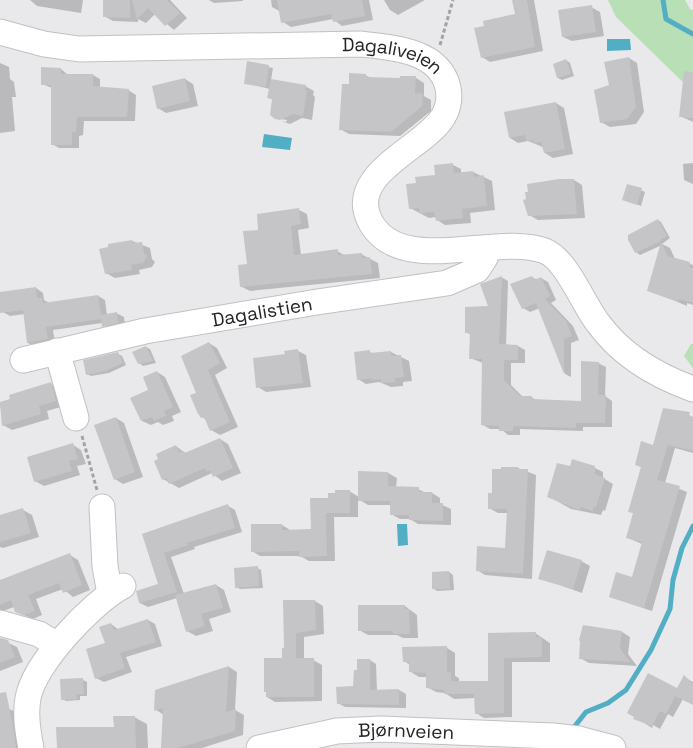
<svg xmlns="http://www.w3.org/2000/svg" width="693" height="748" viewBox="0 0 693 748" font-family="'Space Grotesk',sans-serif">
  <rect width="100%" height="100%" fill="#e9e9eb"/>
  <g fill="#b9dfb7">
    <polygon points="608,0 685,0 690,9 693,10 693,92 616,17"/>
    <polygon points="691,344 693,344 693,368 684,356"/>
  </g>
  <g fill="#52aec4">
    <polygon points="607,39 630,39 631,50 607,51"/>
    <polygon points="264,134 292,138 290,150 262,147"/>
    <polygon points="397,524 407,524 408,545 398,546"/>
  </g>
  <g fill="#0003">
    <polygon points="30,0 83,0 81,13 37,6"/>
    <polygon points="105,0 170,0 187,18 174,30 155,14 146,23 138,19 138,22 113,21 104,16"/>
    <polygon points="209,0 243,0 243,1 214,3"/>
    <polygon points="271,0 369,0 373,20 342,26 333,19 291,27 283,22 281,12 272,7"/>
    <polygon points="384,0 425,0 398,15 390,10"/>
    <polygon points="513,0 534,0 543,51 490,62 482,57 516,15"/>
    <polygon points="591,7 600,12 604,36 572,41 563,37"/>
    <polygon points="629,58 637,63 644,112 636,124 610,127 601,122"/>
    <polygon points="566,60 570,63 574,76 562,80 558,78"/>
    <polygon points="0,63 9,67 10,79 14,82 16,97 12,97 15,131 0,133"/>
    <polygon points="248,63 273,68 271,80 305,86 314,91 313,95 315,97 312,120 302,118 290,124 281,121 286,122 287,120 275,118 273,100 269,98 270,89 245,83"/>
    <polygon points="61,69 68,75 93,75 100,79 100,88 128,90 136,95 135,121 84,121 83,135 79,136 79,148 59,148 52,144 52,88 42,84"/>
    <polygon points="365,75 371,78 401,80 401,77 416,78 424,83 424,96 431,100 431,111 400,136 349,134 340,129 350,85"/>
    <polygon points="185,79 193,84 198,106 166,113 158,108"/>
    <polygon points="693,92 693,122 680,116"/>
    <polygon points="556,103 564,108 573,154 553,158 545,153 544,148 538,145 528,141 518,143 510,138"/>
    <polygon points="693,163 693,184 684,180 683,164"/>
    <polygon points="453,165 461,169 461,173 473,172 492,181 495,210 470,213 471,223 445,225 437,220 436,217 429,218 410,208 417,184 436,176"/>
    <polygon points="574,180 582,185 585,218 538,220 529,215"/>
    <polygon points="641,190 645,192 641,206 627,201"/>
    <polygon points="299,210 307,214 309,228 298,230 301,255 337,251 346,256 361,254 378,263 380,278 250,291 242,287 248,265"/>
    <polygon points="658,220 661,222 670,238 662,244 670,248 675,259 693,265 693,305 687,303 687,306 649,290 662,245 640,255 636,252 629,240"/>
    <polygon points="132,241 150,248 152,259 155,262 152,267 139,270 140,274 115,278 106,273"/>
    <polygon points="501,277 508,281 506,346 518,346 525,350 525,363 511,363 511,385 523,397 531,397 538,401 582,402 598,363 606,367 605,396 612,401 612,427 583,427 583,431 520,429 520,435 508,435 501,429 490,429 483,425 483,363 470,358 471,335 466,332 490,307"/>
    <polygon points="532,277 537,280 541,278 548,282 556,300 551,303 573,326 579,340 571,343 571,377 565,374 540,308 530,312 523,308"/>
    <polygon points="36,288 43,293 44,300 49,303 98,296 105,300 107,315 116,313 124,317 125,326 110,330 102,323 53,330 55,343 36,347 28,343 25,314 10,316 3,312"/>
    <polygon points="209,343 217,348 227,368 215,375 238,427 220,435 211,430 207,420 202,417 197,393"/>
    <polygon points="146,347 150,349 156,363 143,366 139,363"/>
    <polygon points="298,351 306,355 311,387 266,392 258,387 286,355"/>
    <polygon points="370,352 374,354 391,352 409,361 412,381 403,382 403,386 391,387 379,382 366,384 358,379"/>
    <polygon points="118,354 122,356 126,365 109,373 91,376 87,374"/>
    <polygon points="157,372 165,377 181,412 172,416 174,421 163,425 158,422 151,425 142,421"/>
    <polygon points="51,384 59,389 64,406 47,411 49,419 12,430 3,425 0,403"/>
    <polygon points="675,410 693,417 693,453 675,448 665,483 687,492 652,611 610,597 633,578 642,544 628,538 634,514 630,511 642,468 636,464 654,446"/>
    <polygon points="116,418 124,423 143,477 123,484 115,479"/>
    <polygon points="220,439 228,444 241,473 222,481 212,473 179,488 163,479 176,446 185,453"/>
    <polygon points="73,445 81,450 86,464 77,466 80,475 44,486 35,481"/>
    <polygon points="518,468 536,475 532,579 485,575 477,570 506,549 508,513 498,513 489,508 493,494"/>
    <polygon points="595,468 603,472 603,478 613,484 605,511 603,510 601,515 571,509 548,496"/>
    <polygon points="359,472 388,473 397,478 396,488 418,489 426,493 432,493 440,498 440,504 451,509 451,525 418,524 410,519 400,519 391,514 391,505 368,505 358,499 358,517 334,517 335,561 309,561 300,556 260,556 252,551 282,525 290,530 312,531 329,499 349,491 359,497"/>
    <polygon points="228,506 235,510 242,532 194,547 195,549 171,557 184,594 216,585 224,590 231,612 209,619 213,631 196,636 187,631 177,598 148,607 140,603 138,592 160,585 143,534"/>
    <polygon points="23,510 32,515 39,537 3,548 0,547 0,517"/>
    <polygon points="70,555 78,560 90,590 73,597 63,589 36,599 42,615 33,619 16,612 14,607 0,612 0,582"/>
    <polygon points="581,561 590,566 582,593 540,578"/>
    <polygon points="257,568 261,570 263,588 240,589 236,587"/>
    <polygon points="449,572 453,575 454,590 437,591 434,589 433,573"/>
    <polygon points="315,601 323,606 324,634 304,637 304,660 313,660 322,665 322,701 275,702 267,697 285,650"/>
    <polygon points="405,606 417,615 418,638 403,638 397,635 368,635 359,630"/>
    <polygon points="148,620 155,624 162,646 126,657 132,672 104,682 96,678 111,624 119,630"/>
    <polygon points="584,626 622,632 630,637 628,654 637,666 589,663 580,658"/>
    <polygon points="535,633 550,643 550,662 512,662 512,717 484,718 476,713 475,698 454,699 445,693 436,692 427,687 427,677 419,677 411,672 410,665 404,661 447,648 455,653 455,676 459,678 459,682 490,682 489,634"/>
    <polygon points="0,639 17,647 23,662 0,671"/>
    <polygon points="370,660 376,664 377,691 399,690 406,694 406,708 345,707 338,703 355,687 358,671"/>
    <polygon points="229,667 237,672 235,710 244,715 243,735 202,748 163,748 164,715 156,710"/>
    <polygon points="684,677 693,682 693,704 683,699 673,717 668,714 660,729 653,725 652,728 629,713 678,689"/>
    <polygon points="83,680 87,682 87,696 80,696 80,700 66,701 62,699 61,681"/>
    <polygon points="0,706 14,711 19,724 23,748 2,748"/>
    <polygon points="134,717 147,724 148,748 57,748 58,728 115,728"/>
  </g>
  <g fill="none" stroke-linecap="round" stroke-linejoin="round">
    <g stroke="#52aec4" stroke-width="5">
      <polyline points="663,0 666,19 693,34"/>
      <polyline points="571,731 586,712 608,703 626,690 651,650 670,609 673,580 682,548 693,526"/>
    </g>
  </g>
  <g fill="#c5c5c7">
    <polygon points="103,0 130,0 130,18 103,17"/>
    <polygon points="132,0 167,0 180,13 165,26 148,8 137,19"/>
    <polygon points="277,0 362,0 365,16 333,22 331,14 281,23"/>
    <polygon points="512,0 527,0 535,47 481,58 474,28 484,26 483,21 515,14"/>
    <polygon points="592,5 596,32 562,37 558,10"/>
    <polygon points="629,57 636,107 627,119 600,123 594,90 609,85 604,62"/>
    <polygon points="566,59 571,74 557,78 553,64"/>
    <polygon points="247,61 269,65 266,87 244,84"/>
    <polygon points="41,67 61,68 61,74 93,74 93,86 129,89 127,117 77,117 76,132 72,132 72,145 51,145 51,85 41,85"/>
    <polygon points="684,71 693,72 693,118 679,117"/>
    <polygon points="349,73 366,74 366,77 400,78 400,76 416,76 415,93 423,94 422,106 391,132 339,130 342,84 349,84"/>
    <polygon points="185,78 190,101 157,109 152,86"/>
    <polygon points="271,79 306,85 305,90 307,91 303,116 293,114 280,120 275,119 270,115 272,99 267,98"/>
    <polygon points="556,102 565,149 544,153 541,142 534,143 533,140 526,141 525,135 509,138 504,112"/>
    <polygon points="453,163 454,173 473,171 474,177 484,175 487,206 462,209 463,218 436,221 434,212 420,213 419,208 409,209 406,184 416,183 415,177 435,175 434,165"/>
    <polygon points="559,179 574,179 577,214 528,216 523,200 526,199 525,192 528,192 527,184"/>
    <polygon points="627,184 642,188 637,205 622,200"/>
    <polygon points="299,208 301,224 291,226 294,255 338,249 338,255 362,253 362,258 370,257 372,274 240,287 238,265 247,264 243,231 258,230 257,214"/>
    <polygon points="658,219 667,236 660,240 661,241 635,253 628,240 628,235"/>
    <polygon points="132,240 133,243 142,242 144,253 147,256 143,263 131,265 132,270 105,274 99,249 108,247 108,244"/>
    <polygon points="661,242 668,256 690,262 689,267 693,268 693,303 679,299 678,302 647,291"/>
    <polygon points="502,276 499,344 518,345 518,360 504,360 504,380 520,396 532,396 532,399 581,401 581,361 599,362 598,395 606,395 605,423 576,423 576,428 513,426 513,431 499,431 499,426 481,425 482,359 469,359 470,333 465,333 465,307 488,306 480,284"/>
    <polygon points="532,276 534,280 541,277 550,296 545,299 566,321 572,336 564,339 564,374 536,303 522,309 510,284"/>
    <polygon points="36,287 37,298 42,298 43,303 98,295 101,315 117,312 118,323 102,327 101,319 46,327 48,339 27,343 23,310 0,313 0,292"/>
    <polygon points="209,342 220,363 208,370 230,422 210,431 204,417 201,418 197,412 190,395 196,393 181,356"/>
    <polygon points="146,346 153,361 138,364 132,352"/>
    <polygon points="298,349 303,383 256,388 253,358 285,354 284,351"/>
    <polygon points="370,350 370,353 391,351 391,356 401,355 404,377 395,378 395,382 381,383 381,379 372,380 372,378 357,380 354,352"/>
    <polygon points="118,352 123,363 105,371 86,375 83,360"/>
    <polygon points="157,371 173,407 164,411 166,416 154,421 152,417 141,421 130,398 148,390 143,377"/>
    <polygon points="51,382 56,401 39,406 41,414 2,426 0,402 10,399 9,395"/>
    <polygon points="663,408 690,412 689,415 693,417 693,451 668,445 657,480 680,486 644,608 609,597 616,572 632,577 642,542 626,538 633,513 628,512 641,467 635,465 641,441 653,445"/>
    <polygon points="116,417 135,472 114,480 94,425"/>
    <polygon points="220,438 233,468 213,477 210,470 207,472 205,468 169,484 166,478 162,480 154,461 158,459 156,454 176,445 179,453 184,451 185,453"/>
    <polygon points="73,443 78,459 69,461 72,471 34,482 27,457"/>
    <polygon points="572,459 595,466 595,474 605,478 596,507 594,506 593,511 581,507 579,510 547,497 557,463 570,466"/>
    <polygon points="501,467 518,467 518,469 528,469 523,574 476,571 477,546 505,548 507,509 488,509 488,493 492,493 492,469 501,469"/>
    <polygon points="358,471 388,472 388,486 419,487 419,492 432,492 432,503 443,503 443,521 409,520 409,515 390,515 390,501 358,501"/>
    <polygon points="335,490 350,490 350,513 326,513 327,556 299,557 299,551 251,552 251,524 282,524 282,530 311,529 310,498 328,498 328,493 335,493"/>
    <polygon points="228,504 235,528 187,543 188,545 164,553 177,592 139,603 136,591 158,584 142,534"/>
    <polygon points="23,508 31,533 0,542 0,515"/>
    <polygon points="547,550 582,560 573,589 538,579"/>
    <polygon points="70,553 82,585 63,593 59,583 28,595 35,611 24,615 15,612 11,600 0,605 0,580"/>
    <polygon points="258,566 259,586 235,588 234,568"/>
    <polygon points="449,571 450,589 432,589 432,572"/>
    <polygon points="216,584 223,608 201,614 205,626 186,632 175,595"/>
    <polygon points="283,600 315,600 316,630 296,633 296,658 314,658 314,697 266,697 266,692 264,692 264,658 282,658 282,648 284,648"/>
    <polygon points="358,605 405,605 405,609 409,609 410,634 393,634 393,631 358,631"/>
    <polygon points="148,619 156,642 120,653 125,668 95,679 86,649 105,643 99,627 111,623 114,630"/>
    <polygon points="583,625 622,631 620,648 630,662 579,659 580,642 579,640"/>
    <polygon points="536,632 536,637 542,637 542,657 504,658 504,713 475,714 474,694 444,694 444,690 426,688 426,673 409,672 409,662 403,662 402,647 447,646 447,672 451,672 451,681 488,681 488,633"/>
    <polygon points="0,638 8,640 15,657 0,663"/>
    <polygon points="357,659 370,659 370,690 399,689 399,705 337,704 336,687 353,686 354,670 357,670"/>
    <polygon points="229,666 226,712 236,709 235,731 178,748 161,748 163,708 154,711 155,690"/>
    <polygon points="648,673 677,688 684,675 693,684 693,705 675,696 666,714 660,711 652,726 633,719 634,717 627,713"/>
    <polygon points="83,678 84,694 76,694 77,699 61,700 60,679"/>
    <polygon points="6,692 13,725 16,748 0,748 0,693"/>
    <polygon points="113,716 135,716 136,748 57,748 56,727 114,727"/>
  </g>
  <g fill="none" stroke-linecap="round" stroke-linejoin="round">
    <g stroke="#c1c1c2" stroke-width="27">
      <g id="minor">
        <path id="s1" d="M0 32 44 44 79 49 360 44C391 47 440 50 448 88 450 98 449 107 443 117 424 148 348 173 369 219 397 279 497 232 545 251 567 260 583 304 598 323 621 355 657 376 693 389"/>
        <polyline points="57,351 76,418"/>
        <path id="s2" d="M23 360 145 331 317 302 447 283 477 270 485 258 486 249"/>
        <polyline points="102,507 105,566 110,594"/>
        <polyline points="0,623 39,634 57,645"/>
        <path d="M31 748C28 732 25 715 28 698 34 664 92 602 123 586"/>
        <path id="s3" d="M259 748 337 731 381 729 553 736 579 739 613 748"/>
      </g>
    </g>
    <g stroke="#a3a3a5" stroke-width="3" stroke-dasharray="4 2.5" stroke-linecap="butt">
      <polyline points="440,45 453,0"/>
      <polyline points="82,436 97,490"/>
    </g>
    <use href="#minor" stroke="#fff" stroke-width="25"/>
  </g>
  <g text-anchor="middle" stroke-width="4.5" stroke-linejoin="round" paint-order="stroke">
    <g font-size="19" fill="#242425" stroke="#f6f7f8">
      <text dy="7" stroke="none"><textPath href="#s1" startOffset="396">Dagaliveien</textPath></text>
      <text dy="7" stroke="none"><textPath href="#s2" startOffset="244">Dagalistien</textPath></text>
      <text dy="7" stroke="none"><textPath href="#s3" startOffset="149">Bjørnveien</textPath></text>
    </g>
  </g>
</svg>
